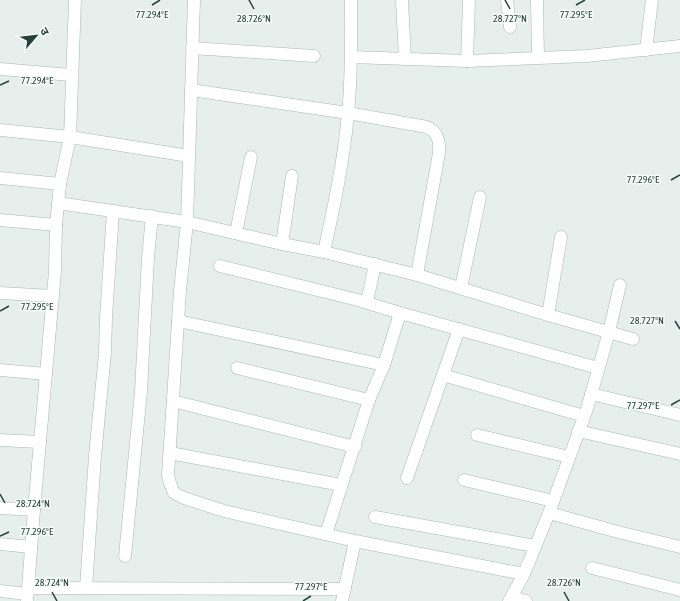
<svg xmlns="http://www.w3.org/2000/svg" width="680" height="601" viewBox="0 0 680 601" font-family="'Asap Condensed','Noto Sans Devanagari',sans-serif">
  <rect width="100%" height="100%" fill="#e6efeb"/>
  <g fill="none" stroke-linecap="round" stroke-linejoin="round">
    <g stroke="#a8b8b2" stroke-width="13">
      <g id="minor">
        <polyline points="194,0 187,222 180,291 168,475 170,483 174,493 184,498 224,511 355,541 524,574"/>
        <polyline points="402,0 405,59"/>
        <polyline points="507,0 510,27"/>
        <polyline points="537,0 538,57"/>
        <polyline points="192,48 314,56"/>
        <polyline points="646,50 652,0"/>
        <polyline points="351,57 467,61 587,56 680,46"/>
        <polyline points="467,61 469,0"/>
        <polyline points="0,69 71,75"/>
        <path d="M191 90 348 113 427 127C438 132 440 141 439 153L417 275"/>
        <polyline points="0,130 70,137 189,156"/>
        <polyline points="0,178 60,184"/>
        <polyline points="58,203 187,222 282,244 324,252 417,275 548,315 633,339"/>
        <polyline points="0,220 56,225"/>
        <polyline points="236,233 251,157"/>
        <polyline points="282,244 292,176"/>
        <path d="M324 252C334 206 344 160 348 113 352 76 351 38 351 0"/>
        <polyline points="220,266 358,300 400,313 598,368"/>
        <polyline points="461,288 480,197"/>
        <polyline points="0,293 53,296"/>
        <polyline points="367,302 375,264"/>
        <polyline points="548,315 561,237"/>
        <polyline points="178,321 384,365"/>
        <polyline points="237,368 369,400"/>
        <polyline points="0,370 46,374"/>
        <polyline points="443,375 584,416"/>
        <polyline points="591,394 680,415"/>
        <polyline points="173,401 355,447"/>
        <polyline points="578,431 680,454"/>
        <polyline points="477,435 569,457"/>
        <polyline points="0,440 40,442"/>
        <polyline points="170,453 341,485"/>
        <polyline points="407,478 459,329"/>
        <polyline points="464,480 553,501"/>
        <polyline points="0,508 34,510"/>
        <polyline points="549,513 622,533 680,547"/>
        <polyline points="375,517 535,546"/>
        <polyline points="326,534 369,400 384,365 400,313"/>
        <polyline points="0,544 31,547"/>
        <polyline points="125,556 141,391 148,258 152,216"/>
        <polyline points="592,568 680,590"/>
        <polyline points="28,588 345,589"/>
        <polyline points="86,588 95,456 105,353 106,318 113,211"/>
        <polyline points="0,591 27,594"/>
        <polyline points="513,597 526,601"/>
        <polyline points="27,601 34,510 55,271 56,225 60,184 70,137 75,0"/>
        <polyline points="342,601 355,541"/>
        <polyline points="509,601 524,574 549,513 587,409 609,332 620,285"/>
      </g>
    </g>
    <use href="#minor" stroke="#fff" stroke-width="12"/>
  </g>
  <path fill="none" stroke="#24423a" stroke-width="1.5" d="M249 0 254 9M505 0 510 9M152 5 160 0M576 5 585 0M0 85 9 81M671 180 680 175M0 311 9 306M675 321 680 329M671 405 680 400M0 494 5 503M0 536 9 532M52 592 57 601M564 592 569 601M303 601 311 596"/>
  <g font-size="10" text-anchor="middle" fill="#24423a" stroke="#f7fbf9" stroke-width="3" stroke-linejoin="round" paint-order="stroke">
    <text x="152" y="18">77.294°E</text>
    <text x="576" y="18">77.295°E</text>
    <text x="254" y="22">28.726°N</text>
    <text x="510" y="22">28.727°N</text>
    <text x="37" y="84">77.294°E</text>
    <text x="643" y="183">77.296°E</text>
    <text x="37" y="310">77.295°E</text>
    <text x="647" y="324">28.727°N</text>
    <text x="643" y="409">77.297°E</text>
    <text x="33" y="507">28.724°N</text>
    <text x="37" y="535">77.296°E</text>
    <text x="52" y="586">28.724°N</text>
    <text x="564" y="586">28.726°N</text>
    <text x="311" y="590">77.297°E</text>
  </g>
  <g transform="translate(36 36) rotate(62)" stroke="#f7fbf9" stroke-width="3" paint-order="stroke">
  <path d="M0-3L7 15L0 10L-7 15Z" fill="#24423a"/>
  <text y="-6" font-size="11" font-weight="bold" text-anchor="middle" fill="#24423a">उ</text>
  </g>
</svg>
